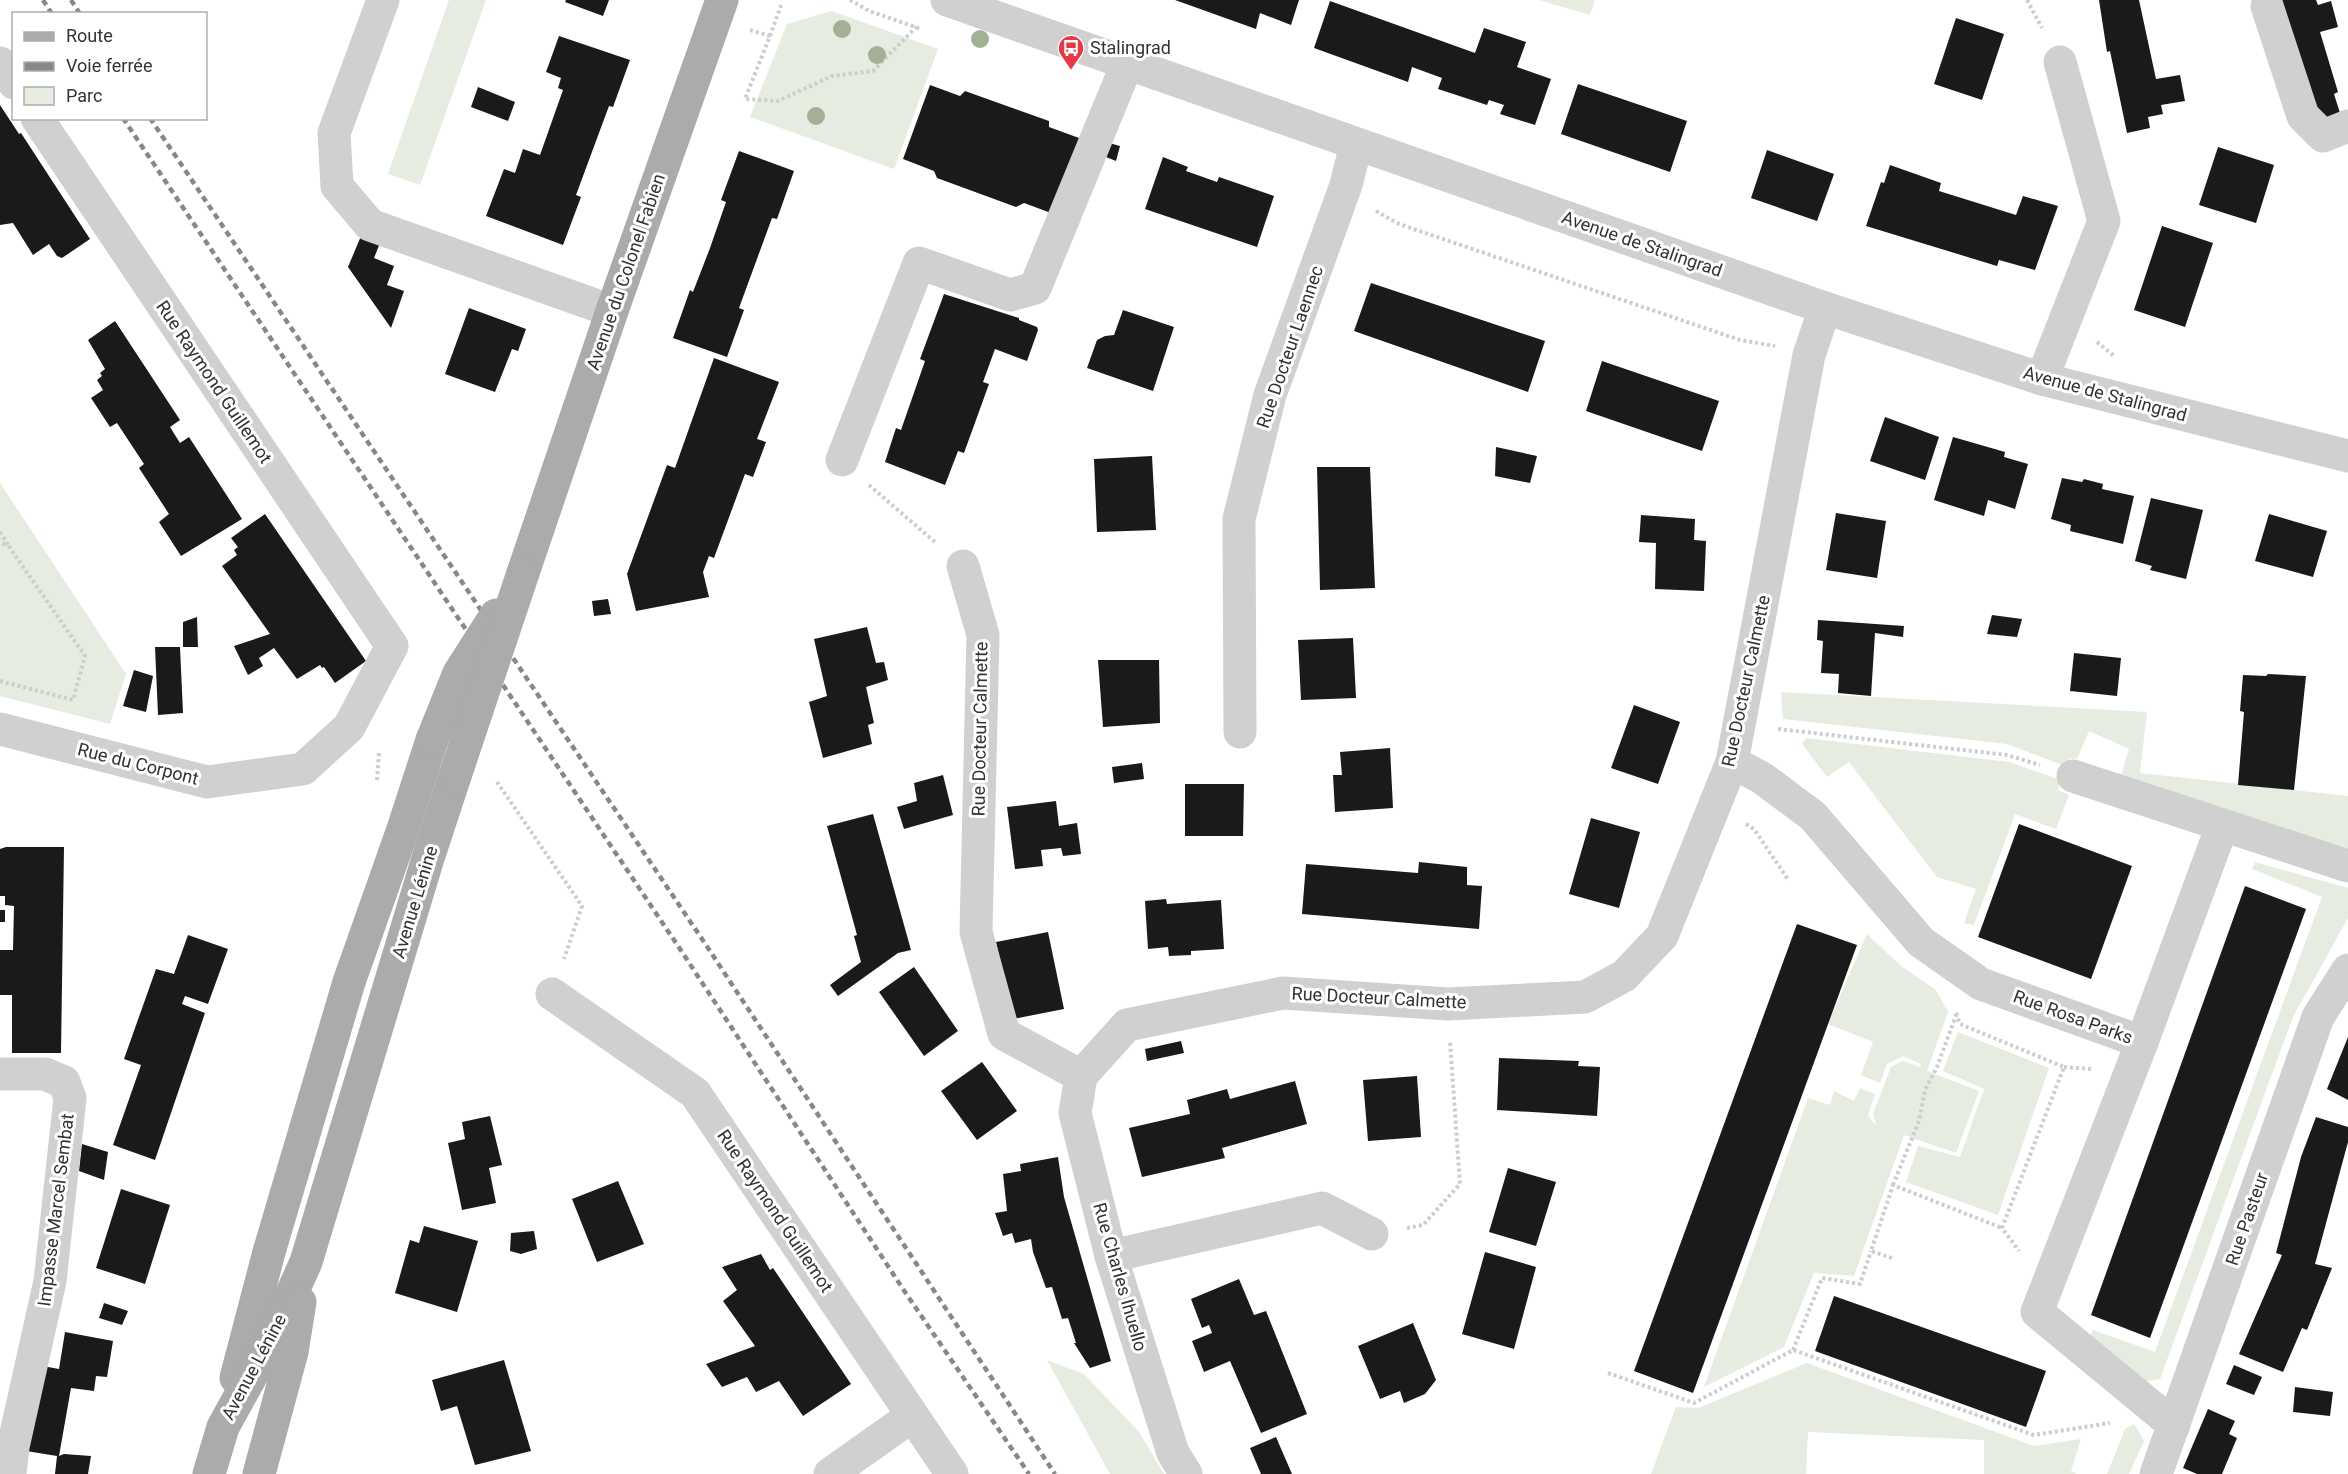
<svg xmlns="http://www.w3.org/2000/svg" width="2348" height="1474" viewBox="0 0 2348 1474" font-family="Roboto,sans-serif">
  <rect width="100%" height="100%" fill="#fff"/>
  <g fill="#e6ecdf">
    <polygon points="449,0 486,0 420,185 388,174"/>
    <polygon points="1539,0 1595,0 1590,15"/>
    <polygon points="832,11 938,49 894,169 750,117 787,24"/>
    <polygon points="0,483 126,674 110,724 0,696"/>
    <polygon points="1781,692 2147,712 2140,773 2348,796 2348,853 2120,779 2129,749 2089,731 2077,759 2069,758 2065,766 2007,744 1783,719"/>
    <polygon points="1806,738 2009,762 2061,780 2058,790 2069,795 2056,829 2015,814 1974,925 1964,923 1976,889 1937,877 1849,762 1827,777 1802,744"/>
    <polygon points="2255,862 2348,888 2348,918 2293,1017 2160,1379 2137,1383 2088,1340 2093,1330 2155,1352 2322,897 2252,869"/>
    <polygon points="1867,934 1901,966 1936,990 1948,1012 1927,1071 1979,1091 1956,1153 1904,1135 1854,1276 1814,1273 1784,1347 1704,1387 1808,1098 1830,1105 1834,1091 1854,1101 1860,1088 1875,1094 1868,1116 1876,1125 1873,1114 1891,1067 1903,1061 1920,1067 1921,1064 1903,1056 1887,1064 1880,1083 1861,1075 1873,1042 1828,1024"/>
    <polygon points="1958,1032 2049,1068 1998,1215 1906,1182 1918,1146 1960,1157 1984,1089 1943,1071"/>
    <polygon points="1047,1360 1084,1374 1139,1432 1164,1474 1110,1474"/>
    <polygon points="1807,1363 2034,1446 2081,1439 2071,1471 2078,1474 1984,1474 1984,1440 1808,1432 1806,1474 1651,1474 1676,1407 1698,1408"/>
    <polygon points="2134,1424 2144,1441 2129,1474 2107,1474 2125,1429"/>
  </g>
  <g fill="#1a1a1a">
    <polygon points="566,0 609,0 603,16 565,2"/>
    <polygon points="1175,0 1299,0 1291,25 1260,13 1256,29"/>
    <polygon points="2099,0 2139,0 2156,79 2180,75 2185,101 2161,105 2163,114 2148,117 2150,128 2127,133 2110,51 2107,52"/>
    <polygon points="2277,0 2316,0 2318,5 2331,1 2338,27 2320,32 2338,92 2334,94 2340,113 2322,121"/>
    <polygon points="1330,1 1475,53 1484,28 1526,42 1517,67 1551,79 1535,125 1500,114 1504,105 1489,100 1487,105 1438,89 1442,78 1412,67 1408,82 1314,48"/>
    <polygon points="1956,18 2004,34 1982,100 1934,84"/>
    <polygon points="559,36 630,60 613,107 609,106 576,195 581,197 563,245 486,216 504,169 515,173 523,149 540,155 563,90 558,88 561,78 546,72"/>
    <polygon points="1578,84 1687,121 1670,172 1561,134"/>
    <polygon points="930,85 960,96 965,91 1049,121 1049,127 1079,138 1081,142 1051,213 1024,203 1016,207 937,178 934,171 903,159"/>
    <polygon points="478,87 515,102 508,121 471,107"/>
    <polygon points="0,105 19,134 21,133 90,239 62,258 57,256 49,244 33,255 13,223 0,225"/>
    <polygon points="1109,143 1120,146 1116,161 1106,157"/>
    <polygon points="2218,147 2274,165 2256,223 2199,205"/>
    <polygon points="1767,150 1834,174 1817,221 1751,198"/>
    <polygon points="739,151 794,171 777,219 772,218 739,308 744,310 727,357 673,338 690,290 693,292 710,248 726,202 721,200"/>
    <polygon points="1163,157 1188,167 1186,171 1217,182 1219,177 1274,196 1257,247 1145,209"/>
    <polygon points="1890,165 1941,183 1939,191 2016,215 2023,196 2058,206 2035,270 1999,260 1997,266 1866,226 1881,182 1884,183"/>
    <polygon points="2162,226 2213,243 2185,327 2134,310"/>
    <polygon points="361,236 380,243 374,258 394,266 387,285 404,291 391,328 348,267"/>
    <polygon points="1371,283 1545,341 1528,392 1354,331"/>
    <polygon points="944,294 1019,318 1019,320 1037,327 1038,330 1027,361 995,349 983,382 989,384 964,453 958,451 945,485 885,462 896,428 901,430 925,361 920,359"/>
    <polygon points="469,308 526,329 518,351 512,349 495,392 445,374"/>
    <polygon points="1123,310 1174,327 1153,391 1087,368 1097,340 1105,336 1114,335"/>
    <polygon points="115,321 180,420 170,427 180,443 189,437 242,519 181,556 159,522 169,514 139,468 144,464 117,423 110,427 91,398 103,390 97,380 102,376 100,373 105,369 88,340"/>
    <polygon points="714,358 779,382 757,439 766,442 753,477 745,474 714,558 709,556 703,572 709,597 636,611 627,574 667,465 675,468"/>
    <polygon points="1602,361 1719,401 1702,451 1586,411"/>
    <polygon points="1885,417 1939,437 1925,480 1870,461"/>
    <polygon points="1953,437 2005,452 2004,457 2028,464 2015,509 1988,500 1984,516 1934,500"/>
    <polygon points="1496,447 1537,456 1530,483 1495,476"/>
    <polygon points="1152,456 1156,530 1097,532 1094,459"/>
    <polygon points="1317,467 1370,467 1375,588 1320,590"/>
    <polygon points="2062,478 2082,482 2084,479 2103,484 2102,489 2134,496 2123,544 2070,531 2071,525 2051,519"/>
    <polygon points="2151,498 2203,510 2186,579 2150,570 2152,566 2135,561"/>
    <polygon points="1836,513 1886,521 1877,578 1826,570"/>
    <polygon points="265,514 366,661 335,683 324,667 322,668 320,665 297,679 274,648 259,658 263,666 248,675 234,646 270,634 222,566 237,555 234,550 238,547 231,538"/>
    <polygon points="2269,514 2327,531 2313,577 2255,561"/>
    <polygon points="1641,515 1695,519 1694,540 1706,541 1704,591 1655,589 1656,543 1639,542"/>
    <polygon points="608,599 611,614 594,616 592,601"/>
    <polygon points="1992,615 2022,619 2017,637 1987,634"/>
    <polygon points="197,617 198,647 183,647 183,622"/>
    <polygon points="1818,620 1904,626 1903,637 1875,633 1871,696 1838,693 1839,674 1821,673 1823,641 1817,640"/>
    <polygon points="867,627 876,663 884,662 888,680 866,687 874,723 868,725 872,744 823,758 809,702 827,696 814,639"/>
    <polygon points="1353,638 1356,698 1301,700 1298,640"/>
    <polygon points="155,647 180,647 183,713 158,715"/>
    <polygon points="2074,653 2121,658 2117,696 2070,691"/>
    <polygon points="1098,660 1159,660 1160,723 1103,727"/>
    <polygon points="134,670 153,676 146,712 123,706"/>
    <polygon points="2268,674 2306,676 2294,790 2238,785 2244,712 2240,711 2243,675 2266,676"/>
    <polygon points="1634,705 1680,722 1658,784 1611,768"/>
    <polygon points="1390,748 1393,808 1335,812 1333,775 1342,775 1340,752"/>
    <polygon points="1142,763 1144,779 1114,783 1112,767"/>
    <polygon points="943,775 953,815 904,829 897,807 917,801 914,783"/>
    <polygon points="1185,784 1244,784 1243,836 1185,836"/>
    <polygon points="1056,801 1059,826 1077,823 1081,854 1063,856 1061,848 1041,850 1043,866 1015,869 1007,807"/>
    <polygon points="873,814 911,950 898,953 838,996 830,985 861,962 854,936 857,935 827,826"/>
    <polygon points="1591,818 1640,832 1619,908 1569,894"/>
    <polygon points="2019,824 2132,866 2091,979 1978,937"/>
    <polygon points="6,847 64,847 61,1053 12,1053 12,995 0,995 0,950 13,950 14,906 5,905 5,896 0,896 0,849"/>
    <polygon points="1419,862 1467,867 1467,885 1482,886 1479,929 1302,914 1306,864 1418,873"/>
    <polygon points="2245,886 2306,909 2150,1338 2091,1315"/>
    <polygon points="1166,899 1167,904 1221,900 1224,949 1191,951 1191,955 1169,956 1168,947 1148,949 1145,901"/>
    <rect x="0" y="910" width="5" height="12"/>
    <polygon points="1797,924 1857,945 1693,1393 1634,1371"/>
    <polygon points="1048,932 1064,1009 1013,1019 996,942"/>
    <polygon points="188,935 228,949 208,1004 185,996 182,1004 205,1013 155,1160 113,1145 141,1065 124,1059 156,969 174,974"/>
    <polygon points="914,967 958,1031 924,1056 879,992"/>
    <polygon points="2348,1037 2348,1100 2327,1089"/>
    <polygon points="1181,1041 1184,1053 1147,1061 1145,1049"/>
    <polygon points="1499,1058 1579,1061 1578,1066 1600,1067 1597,1116 1497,1110"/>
    <polygon points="982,1062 1017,1111 977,1140 941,1091"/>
    <polygon points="1417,1076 1421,1137 1368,1141 1363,1080"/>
    <polygon points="1295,1081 1307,1124 1222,1148 1225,1158 1142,1177 1129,1128 1190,1114 1187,1100 1227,1089 1230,1099"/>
    <polygon points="490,1116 502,1165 489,1168 496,1203 462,1210 448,1143 465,1139 462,1122"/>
    <polygon points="2316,1117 2348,1127 2348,1142 2315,1264 2332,1268 2307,1330 2302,1328 2283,1372 2239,1354 2282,1255 2276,1253 2301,1157"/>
    <polygon points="82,1144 108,1152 104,1180 79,1171"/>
    <polygon points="1058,1157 1064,1197 1111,1361 1090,1368 1074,1343 1076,1343 1068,1318 1062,1319 1052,1287 1046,1288 1033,1252 1031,1239 1015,1243 1012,1233 1003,1236 995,1213 1007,1211 1003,1174 1021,1171 1020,1164"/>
    <polygon points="1508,1168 1556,1182 1536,1246 1489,1232"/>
    <polygon points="618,1181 644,1244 597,1262 572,1199"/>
    <polygon points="121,1189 170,1205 145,1284 96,1268"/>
    <polygon points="424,1226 478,1241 457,1312 395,1293 410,1240 419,1243"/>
    <polygon points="534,1231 537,1249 521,1254 510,1251 511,1233"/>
    <polygon points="1485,1252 1536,1267 1514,1349 1462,1334"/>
    <polygon points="761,1254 770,1270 773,1268 851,1384 803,1416 779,1381 756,1392 747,1377 722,1387 706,1364 755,1346 723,1301 737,1290 722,1267"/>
    <polygon points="1239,1279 1254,1315 1266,1311 1307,1414 1261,1433 1230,1361 1204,1372 1192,1341 1212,1333 1209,1325 1202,1328 1191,1299"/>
    <polygon points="1834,1296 2046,1371 2026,1427 1815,1351"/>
    <polygon points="104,1303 128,1311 122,1325 99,1318"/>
    <polygon points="1413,1323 1436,1380 1425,1394 1404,1403 1400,1391 1380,1399 1358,1346"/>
    <polygon points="65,1332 113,1341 107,1377 96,1376 94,1391 71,1388 59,1456 64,1454 91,1456 88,1474 55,1474 57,1456 20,1450 37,1365 59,1369"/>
    <polygon points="504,1360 531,1451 475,1465 457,1406 441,1411 432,1380"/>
    <polygon points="2234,1365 2262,1377 2254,1395 2226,1384"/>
    <polygon points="2295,1387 2333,1392 2330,1416 2293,1412"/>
    <polygon points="2208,1409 2235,1421 2229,1434 2237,1438 2222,1474 2197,1474 2183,1468"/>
    <polygon points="1276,1437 1292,1474 1261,1474 1250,1448"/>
  </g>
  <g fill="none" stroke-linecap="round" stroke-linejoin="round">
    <g stroke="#cdcdcd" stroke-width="4" stroke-dasharray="3 3" stroke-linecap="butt">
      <polyline points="850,0 869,11 921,29"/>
      <polyline points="2027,0 2042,28"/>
      <polyline points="750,30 770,36 745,99 778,101 832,76 873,71 916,27"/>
      <polyline points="770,36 782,3"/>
      <polyline points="1376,211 1399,224 1740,340 1775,346"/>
      <polyline points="2097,342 2114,356"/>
      <polyline points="869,485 936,543"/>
      <polyline points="0,532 8,545 0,543"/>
      <polyline points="0,681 73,700 85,656 8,545"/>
      <polyline points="1778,729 2007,755 2040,765"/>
      <polyline points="377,780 379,752"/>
      <polyline points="497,782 582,906 564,959"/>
      <polyline points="1746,824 1754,829 1789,881"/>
      <polyline points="1956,1013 1960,1024 2064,1067 2002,1228 2019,1251"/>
      <polyline points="2064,1067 2091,1069"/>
      <polyline points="1893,1185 1919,1121 1925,1090 1937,1067 1956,1015"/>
      <polyline points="1407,1228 1423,1225 1460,1184 1450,1041"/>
      <polyline points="1892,1258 1871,1251 1893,1185 2002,1228"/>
      <polyline points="1793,1350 1822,1278 1860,1284 1871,1251"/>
      <polyline points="1608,1373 1694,1403 1793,1350 2034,1435 2110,1423"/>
    </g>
    <g stroke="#d0d0d0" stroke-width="33">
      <polyline points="383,0 334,133 337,186 370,225 612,311"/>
      <polyline points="947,0 1825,308 2042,379 2348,456"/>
      <polyline points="2267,6 2303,116 2323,136 2348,126"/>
      <polyline points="0,63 14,83"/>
      <polyline points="2042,379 2104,221 2060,62"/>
      <polyline points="842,460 919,263 1010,295 1035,288 1127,64"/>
      <polyline points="963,566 983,635 976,932 1004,1034 1081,1076 1127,1025 1283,993 1448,1004 1585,997 1624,976 1662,936 1732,762 1809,355 1825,308"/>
      <polyline points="0,729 207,782 303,769 349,727 392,646 37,118"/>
      <polyline points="1240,732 1239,519 1270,395 1346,185 1356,145"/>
      <polyline points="1732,762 1762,778 1813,816 1921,942 1981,984 2142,1042 2222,826"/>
      <polyline points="2073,776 2348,866"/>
      <polyline points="552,994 695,1093 952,1474"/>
      <polyline points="2142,1042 2037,1312 2174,1425"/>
      <polyline points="0,1074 45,1074 64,1082 70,1098 50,1281 13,1447 10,1474"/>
      <polyline points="1081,1076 1075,1113 1111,1256 1173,1453 1186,1474"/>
      <polyline points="1111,1256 1322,1208 1372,1234"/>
      <polyline points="830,1474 912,1416"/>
      <polyline points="2156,1474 2318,1017 2348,970"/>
    </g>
    <g stroke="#ababab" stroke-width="33">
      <polyline points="523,573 612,311 722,0"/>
      <polyline points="236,1378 269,1252 349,982 402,832 432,740"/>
      <polyline points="209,1474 223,1427 271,1340 306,1262 428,858 455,776"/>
      <polyline points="259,1474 292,1352 300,1302"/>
    </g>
    <g stroke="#888" stroke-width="4.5" stroke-dasharray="6 4.5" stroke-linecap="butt">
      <polyline points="43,0 52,14"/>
      <polyline points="71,0 80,14"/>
      <polyline points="123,118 682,952 905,1292 1029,1474"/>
      <polyline points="150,118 702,939 1055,1474"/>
    </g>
    <g stroke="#ababab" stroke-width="33">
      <polyline points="432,740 459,673 496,615"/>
      <polyline points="455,776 523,573"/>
    </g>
  </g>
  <g fill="#a2b095">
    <circle cx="842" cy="29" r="9"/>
    <circle cx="980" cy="39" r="9"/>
    <circle cx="877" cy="55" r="9"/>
    <circle cx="816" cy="116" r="9"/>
  </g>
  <defs>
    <g id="bus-pin" transform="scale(1.35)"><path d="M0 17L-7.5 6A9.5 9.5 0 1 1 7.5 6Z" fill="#e63946" stroke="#fff"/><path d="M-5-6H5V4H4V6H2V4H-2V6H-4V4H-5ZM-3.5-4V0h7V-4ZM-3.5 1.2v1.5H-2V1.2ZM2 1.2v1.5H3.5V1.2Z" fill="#fff"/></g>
  </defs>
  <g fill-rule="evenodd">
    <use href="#bus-pin" x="1071" y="48"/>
  </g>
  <g text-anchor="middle" stroke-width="6" stroke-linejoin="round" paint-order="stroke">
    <g font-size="18" fill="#333" stroke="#fff" text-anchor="start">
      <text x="1090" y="54">Stalingrad</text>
    </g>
    <g font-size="18" fill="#333" stroke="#fff">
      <text transform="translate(1642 244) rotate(19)" y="6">Avenue de Stalingrad</text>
      <text transform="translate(626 272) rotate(-71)" y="6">Avenue du Colonel Fabien</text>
      <text transform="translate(1290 347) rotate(-71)" y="6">Rue Docteur Laennec</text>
      <text transform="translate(214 382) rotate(56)" y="6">Rue Raymond Guillemot</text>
      <text transform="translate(2105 394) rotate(15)" y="6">Avenue de Stalingrad</text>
      <text transform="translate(1746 681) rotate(-78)" y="6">Rue Docteur Calmette</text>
      <text transform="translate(980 729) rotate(-89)" y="6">Rue Docteur Calmette</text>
      <text transform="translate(138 764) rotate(14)" y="6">Rue du Corpont</text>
      <text transform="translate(415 902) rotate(-73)" y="6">Avenue Lénine</text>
      <text transform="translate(1379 998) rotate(3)" y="6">Rue Docteur Calmette</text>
      <text transform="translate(2073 1017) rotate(20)" y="6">Rue Rosa Parks</text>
      <text transform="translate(56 1210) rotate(-83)" y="6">Impasse Marcel Sembat</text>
      <text transform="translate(775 1211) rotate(56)" y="6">Rue Raymond Guillemot</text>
      <text transform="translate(2247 1219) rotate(-71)" y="6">Rue Pasteur</text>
      <text transform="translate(1120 1277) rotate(74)" y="6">Rue Charles Ihuello</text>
      <text transform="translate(254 1367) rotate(-62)" y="6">Avenue Lénine</text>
    </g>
  </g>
  <rect x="12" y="12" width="195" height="108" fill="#ffffff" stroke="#adadad" stroke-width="1.5"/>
  <rect x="24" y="32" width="30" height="9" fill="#ababab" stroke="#adadad" stroke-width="1.5"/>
  <text x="66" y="42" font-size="18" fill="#333333">Route</text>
  <rect x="24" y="62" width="30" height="9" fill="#888888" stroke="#adadad" stroke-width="1.5"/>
  <text x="66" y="72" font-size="18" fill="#333333">Voie ferrée</text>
  <rect x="24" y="87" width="30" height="18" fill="#e6ecdf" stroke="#adadad" stroke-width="1.5"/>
  <text x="66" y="102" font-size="18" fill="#333333">Parc</text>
</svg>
